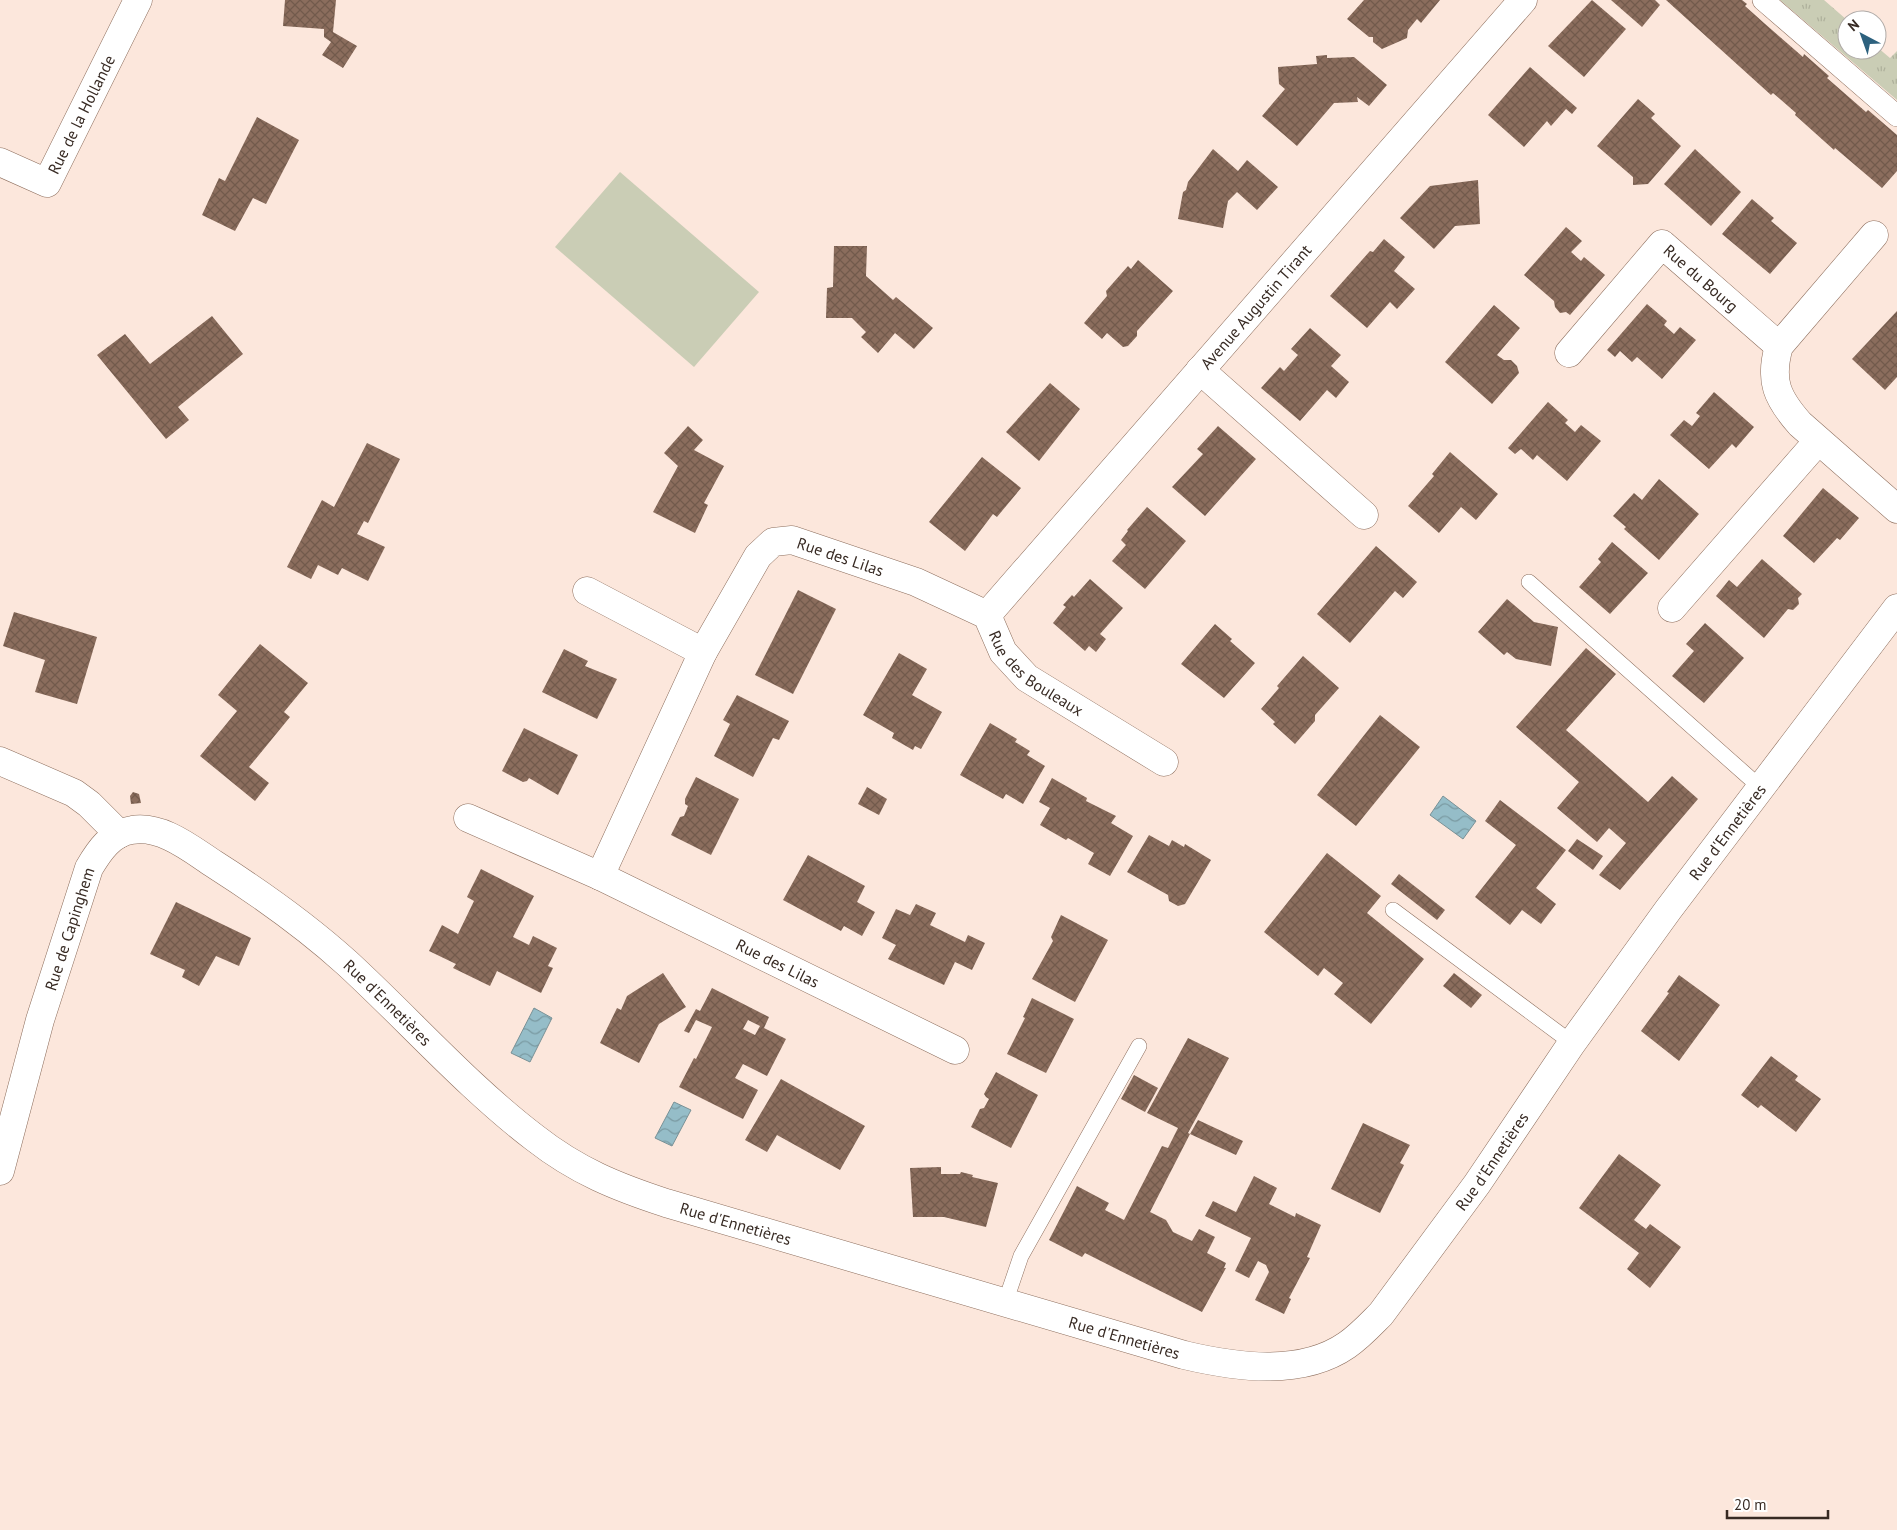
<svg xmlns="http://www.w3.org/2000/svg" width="1897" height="1530" viewBox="0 0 1897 1530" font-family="'PT Sans',sans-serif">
  <defs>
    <pattern id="grass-tufts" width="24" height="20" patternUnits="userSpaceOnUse" patternTransform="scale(1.25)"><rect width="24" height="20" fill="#cacdb5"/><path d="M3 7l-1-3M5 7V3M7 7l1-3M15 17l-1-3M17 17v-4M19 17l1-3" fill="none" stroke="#aeb09b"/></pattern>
    <pattern id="water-waves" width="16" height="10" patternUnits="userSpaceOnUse" patternTransform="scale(1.25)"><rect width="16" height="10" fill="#95bdc8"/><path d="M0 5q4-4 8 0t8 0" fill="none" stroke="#7a9aa2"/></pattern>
    <pattern id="building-cross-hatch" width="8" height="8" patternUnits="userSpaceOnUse" patternTransform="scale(1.25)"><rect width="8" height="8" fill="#8b6d5d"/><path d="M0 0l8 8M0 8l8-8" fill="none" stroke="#725a4c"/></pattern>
  </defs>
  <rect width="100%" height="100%" fill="#fce7dc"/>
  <polygon fill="url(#grass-tufts)" points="1780,0 1824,0 1847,20 1847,50 1877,50 1877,47 1890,58 1897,51 1897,100"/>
  <polygon fill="#cacdb5" points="620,172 759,292 694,367 555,247"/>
  <g fill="url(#water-waves)" stroke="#799196">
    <polygon points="1443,796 1476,821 1463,839 1430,815"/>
    <polygon points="534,1008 552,1018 530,1062 511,1053"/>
    <polygon points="674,1102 691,1110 672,1146 655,1138"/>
  </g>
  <g fill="url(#building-cross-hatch)" fill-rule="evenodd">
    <polygon points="285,0 336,0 333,32 357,46 343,68 322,55 331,42 324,37 324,29 283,26"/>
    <polygon points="1364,0 1440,0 1421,23 1417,19 1408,30 1407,38 1382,49 1373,42 1373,37 1369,37 1347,19"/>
    <polygon points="1592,0 1626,29 1584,77 1548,46"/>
    <polygon points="1611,0 1655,0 1660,5 1642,27"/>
    <polygon points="1666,0 1742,0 1747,4 1745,6 1764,23 1803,57 1804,54 1829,76 1827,78 1866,112 1868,110 1897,135 1897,171 1882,188 1835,148 1834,150 1795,115 1796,113 1773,93 1771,95"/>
    <polygon points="1327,55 1327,58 1354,57 1387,85 1369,106 1357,97 1358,102 1334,103 1297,146 1262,116 1285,89 1279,84 1278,67 1317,64 1316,56"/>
    <polygon points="1530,67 1577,108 1572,114 1566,109 1551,126 1547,121 1524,147 1488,115"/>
    <polygon points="1638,99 1655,114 1651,118 1681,146 1648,184 1633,185 1633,177 1597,146"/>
    <polygon points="257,117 299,140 266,204 253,198 235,231 202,215 219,178 225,181"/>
    <polygon points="1213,149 1238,171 1247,160 1278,187 1257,210 1237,192 1228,201 1223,228 1178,219 1183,192 1186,190 1188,182"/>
    <polygon points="1695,149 1741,192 1711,226 1664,184"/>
    <polygon points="1478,180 1480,224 1455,226 1434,249 1400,218 1430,186"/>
    <polygon points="1752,199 1774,218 1771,221 1797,243 1770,274 1722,234"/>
    <polygon points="1566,227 1582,241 1571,252 1581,261 1584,257 1605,275 1570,315 1566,312 1560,313 1555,307 1554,301 1524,275"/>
    <polygon points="1384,239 1405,257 1394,271 1415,289 1397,309 1390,302 1367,328 1330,296 1370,251 1373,252"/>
    <polygon points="834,246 867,246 866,276 893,300 896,297 933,328 914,349 895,333 878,353 861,337 866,332 852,318 826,318 827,288 833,287"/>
    <polygon points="1138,260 1173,291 1137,331 1137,336 1128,346 1123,347 1107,333 1102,339 1084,323 1107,296 1106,291 1128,266 1131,269"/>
    <polygon points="1647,304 1667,321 1664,325 1674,334 1680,327 1696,340 1662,379 1637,357 1632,362 1620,351 1615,357 1607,350"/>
    <polygon points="1494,305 1520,328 1497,355 1504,360 1511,360 1517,366 1519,373 1492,404 1445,362"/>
    <polygon points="1897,311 1897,377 1885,390 1852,359"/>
    <polygon points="212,316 243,354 178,407 189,420 166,439 97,355 125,334 150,364"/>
    <polygon points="1310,328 1341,355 1331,366 1349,382 1336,398 1327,390 1300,421 1261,388 1280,367 1284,371 1298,355 1291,349"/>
    <polygon points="1050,383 1080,409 1039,461 1006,432"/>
    <polygon points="1714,392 1754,427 1736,448 1732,444 1709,469 1670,435 1684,420 1692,426 1700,416 1696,413"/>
    <polygon points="1548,402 1568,420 1565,423 1575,432 1581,425 1601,441 1567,481 1537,455 1533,460 1521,449 1515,454 1508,448"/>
    <polygon points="688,426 703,440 694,450 724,466 704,503 708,505 695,533 653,512 678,466 664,453"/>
    <polygon points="1218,426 1256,459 1205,516 1172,487 1203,454 1197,449"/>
    <polygon points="367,443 400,459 368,523 364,521 357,534 385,547 368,581 342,568 338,575 318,565 311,579 287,567 322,500 334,507"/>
    <polygon points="1450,452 1498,494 1476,520 1461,507 1439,533 1408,506 1434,476 1432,474"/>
    <polygon points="982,457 1021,488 997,517 993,514 965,551 929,522"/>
    <polygon points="1659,479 1699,514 1659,560 1624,529 1626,527 1613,516 1634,493 1642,500"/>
    <polygon points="1823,488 1859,518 1840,540 1837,538 1814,563 1783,536"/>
    <polygon points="1147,507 1186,541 1145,589 1112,561 1126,545 1121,540 1128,531 1127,530"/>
    <polygon points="1612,542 1648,573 1610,614 1579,587 1601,562 1598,559"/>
    <polygon points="1376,546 1417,582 1403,598 1395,591 1350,643 1317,614"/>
    <polygon points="1762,559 1802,594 1798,598 1799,604 1793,610 1788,609 1764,638 1716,596 1729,580 1737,587"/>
    <polygon points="1090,579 1123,608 1100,634 1106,639 1096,652 1089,646 1085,651 1053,623 1066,607 1063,605 1072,595 1074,597"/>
    <polygon points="798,590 836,609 793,694 755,675"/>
    <polygon points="1507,599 1534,622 1558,627 1551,666 1516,659 1507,652 1504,655 1478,632"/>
    <polygon points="14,612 97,637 77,704 35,692 45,660 3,646"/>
    <polygon points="1705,623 1744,658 1704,703 1672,676 1694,651 1686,644"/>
    <polygon points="1215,624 1232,639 1230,641 1255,663 1224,698 1181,664"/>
    <polygon points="260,644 308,683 284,712 290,717 249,767 269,783 255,801 200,756 237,711 218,695"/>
    <polygon points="1586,648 1616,674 1566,730 1648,802 1672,776 1698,799 1620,890 1599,875 1626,843 1609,828 1597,842 1557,808 1579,782 1516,727"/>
    <polygon points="564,649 588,661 585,666 617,679 597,719 542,692"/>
    <polygon points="899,653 927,669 912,695 942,712 921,749 915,746 913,750 892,738 894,733 863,715"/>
    <polygon points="1303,656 1339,688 1315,715 1315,721 1295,744 1273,724 1275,722 1261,709 1279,688 1277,686"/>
    <polygon points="737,695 789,721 779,740 773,738 753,777 714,756 730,724 723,720"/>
    <polygon points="1380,715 1420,747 1356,826 1317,795"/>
    <polygon points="990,723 1017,739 1015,742 1030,751 1027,755 1045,766 1023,804 1006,794 1003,799 960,775"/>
    <polygon points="524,728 578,755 558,795 529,778 527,781 523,782 502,771"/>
    <polygon points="696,777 739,799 711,855 671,835 680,817 684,816 688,806 685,804 685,799"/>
    <polygon points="1052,778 1087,798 1086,801 1116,816 1111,823 1133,836 1110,876 1088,864 1094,853 1068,838 1066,840 1040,825 1050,808 1039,802"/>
    <polygon points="867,787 887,799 879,815 858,804"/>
    <polygon points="133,792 139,794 141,803 131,804 130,796"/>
    <polygon points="1500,800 1566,850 1536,888 1556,904 1541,924 1522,910 1510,925 1475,897 1516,845 1485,821"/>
    <polygon points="1149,835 1169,846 1172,840 1184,847 1185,844 1211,860 1185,904 1178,906 1169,901 1168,895 1127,872"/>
    <polygon points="1577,839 1603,856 1593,870 1568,851"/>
    <polygon points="1327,853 1381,896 1367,913 1424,959 1371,1024 1334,994 1343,983 1324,968 1318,976 1264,932"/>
    <polygon points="808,855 865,886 857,902 875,912 862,936 844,926 841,931 783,900"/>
    <polygon points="481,869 534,896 513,937 529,945 533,936 557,948 548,966 553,968 541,993 497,971 490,986 453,968 456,964 429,951 442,925 458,934 474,901 467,897"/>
    <polygon points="1399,874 1445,910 1437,920 1391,884"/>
    <polygon points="176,902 251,938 239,966 216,956 199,986 182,977 185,970 150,954"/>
    <polygon points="916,904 936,913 930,925 965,942 968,935 985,943 972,970 955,962 944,985 888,959 896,945 882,938 896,909 910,915"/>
    <polygon points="1061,915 1108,940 1075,1002 1032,979 1053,941 1051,937"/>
    <polygon points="663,973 686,1007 659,1024 639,1063 600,1043 617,1008 621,1010 627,996"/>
    <polygon points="1454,973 1482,995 1471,1008 1443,986"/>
    <polygon points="1679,975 1720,1005 1679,1061 1641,1031 1669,993 1667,992"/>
    <path d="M712 988 769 1017 764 1028 786 1039 767 1076 743 1064 735 1078 758 1090 743 1119 679 1087 694 1058 696 1059 712 1027 696 1020 689 1033 684 1031 696 1009 700 1011ZM748 1020 760 1026 755 1035 743 1029Z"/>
    <polygon points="1032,998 1074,1019 1046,1073 1007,1054 1025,1018 1023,1017"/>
    <polygon points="1188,1038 1229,1058 1188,1133 1190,1134 1150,1212 1166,1220 1173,1232 1192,1241 1199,1229 1215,1237 1207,1253 1226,1263 1224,1268 1226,1268 1202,1312 1085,1253 1082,1257 1049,1240 1077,1186 1109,1203 1105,1210 1124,1220 1162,1146 1168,1148 1178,1128 1147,1113"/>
    <polygon points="1771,1056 1798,1076 1795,1080 1821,1099 1796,1132 1761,1105 1758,1108 1741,1095"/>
    <polygon points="996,1072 1038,1095 1011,1148 971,1127 980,1109 984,1108 989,1099 986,1097 984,1094"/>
    <polygon points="1134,1075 1158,1088 1145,1112 1121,1099"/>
    <polygon points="781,1079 865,1126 840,1170 777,1135 767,1152 745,1140"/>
    <polygon points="1198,1120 1243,1141 1236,1155 1190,1134"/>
    <polygon points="1363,1123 1410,1145 1400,1163 1404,1165 1380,1213 1331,1189"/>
    <polygon points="1619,1154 1661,1185 1634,1220 1646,1229 1650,1224 1681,1247 1650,1288 1627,1269 1639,1253 1579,1208"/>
    <polygon points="941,1167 941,1174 960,1174 961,1172 973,1175 972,1177 998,1183 986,1227 944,1217 913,1217 910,1168"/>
    <polygon points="1254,1176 1277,1188 1269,1204 1295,1217 1296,1213 1321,1225 1307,1257 1310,1258 1289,1298 1291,1299 1284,1314 1255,1300 1269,1272 1266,1265 1258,1261 1249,1278 1235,1271 1251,1238 1205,1216 1213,1201 1236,1212"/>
  </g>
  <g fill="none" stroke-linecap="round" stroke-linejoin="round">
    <g stroke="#8d6e5d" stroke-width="16">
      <g id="service">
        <polyline points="1529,582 1761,788"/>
        <polyline points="1393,910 1572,1043"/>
        <polyline points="1005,1303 1021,1256 1139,1046"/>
      </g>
    </g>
    <g stroke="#8d6e5d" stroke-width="22">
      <polyline id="pedestrian" points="1763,0 1897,116"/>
    </g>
    <g stroke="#8d6e5d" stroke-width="29">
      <g id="minor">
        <path id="s1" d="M0 162 47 183 138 0"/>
        <path d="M1874 235 1779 346C1769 381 1777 398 1800 424L1897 509"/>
        <path id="s2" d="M1569 353 1662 244 1779 346"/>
        <polyline points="1200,370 1364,515"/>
        <polyline points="587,591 703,652"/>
        <polyline points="1672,608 1818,441"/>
        <path id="s3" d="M987 615 1523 0"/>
        <polyline points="0,761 74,793 89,804 119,834"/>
        <path id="s4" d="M468 818 600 876 955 1050"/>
        <path id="s5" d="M600 876 703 652 758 556 773 542 792 540 916 582 987 615 1003 652 1027 678 1164 762"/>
      </g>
    </g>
    <g stroke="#8d6e5d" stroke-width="29">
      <g id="tertiary">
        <path id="s6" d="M0 1171 40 1020 89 868C99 851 111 833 132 830 162 825 191 849 214 864 261 894 306 926 347 963 410 1021 468 1087 535 1138 577 1171 617 1187 666 1203L1184 1355C1235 1367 1301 1377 1347 1345 1360 1336 1370 1325 1381 1314L1477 1184 1572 1043 1668 910 1897 608"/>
      </g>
    </g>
    <use href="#service" stroke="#fff" stroke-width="15"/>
    <use href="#pedestrian" stroke="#fff" stroke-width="21"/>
    <use href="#minor" stroke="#fff" stroke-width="28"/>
    <use href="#tertiary" stroke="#fff" stroke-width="28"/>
  </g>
  <g text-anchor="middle" stroke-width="5" stroke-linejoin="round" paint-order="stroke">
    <g font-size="16" fill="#372a23" stroke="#fff">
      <text dy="6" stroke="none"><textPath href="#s1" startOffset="128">Rue de la Hollande</textPath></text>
      <text dy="6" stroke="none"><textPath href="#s2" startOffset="195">Rue du Bourg</textPath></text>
      <text dy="6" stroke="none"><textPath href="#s3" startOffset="409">Avenue Augustin Tirant</textPath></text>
      <text dy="6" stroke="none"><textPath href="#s5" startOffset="448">Rue des Lilas</textPath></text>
      <text dy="6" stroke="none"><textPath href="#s5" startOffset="685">Rue des Bouleaux</textPath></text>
      <text dy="6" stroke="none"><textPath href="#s6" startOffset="2384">Rue d'Ennetières</textPath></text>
      <text dy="6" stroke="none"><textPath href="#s6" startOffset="252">Rue de Capinghem</textPath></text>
      <text dy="6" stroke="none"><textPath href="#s4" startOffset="342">Rue des Lilas</textPath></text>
      <text dy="6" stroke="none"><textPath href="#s6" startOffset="689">Rue d'Ennetières</textPath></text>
      <text dy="6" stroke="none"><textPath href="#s6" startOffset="1979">Rue d'Ennetières</textPath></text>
      <text dy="6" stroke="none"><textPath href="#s6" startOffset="1109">Rue d'Ennetières</textPath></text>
      <text dy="6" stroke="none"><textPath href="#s6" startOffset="1514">Rue d'Ennetières</textPath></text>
    </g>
  </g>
  <g transform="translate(1862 35) rotate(319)"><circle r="24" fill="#ffffff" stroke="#afaaa7"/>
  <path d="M0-4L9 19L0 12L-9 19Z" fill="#2d617e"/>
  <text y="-8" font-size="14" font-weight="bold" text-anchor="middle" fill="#372a23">N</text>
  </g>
  <path d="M1727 1510v8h101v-8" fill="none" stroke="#372a23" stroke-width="2.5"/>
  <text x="1734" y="1510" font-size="15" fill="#372a23" stroke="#ffffff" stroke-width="4" paint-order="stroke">20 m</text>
</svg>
